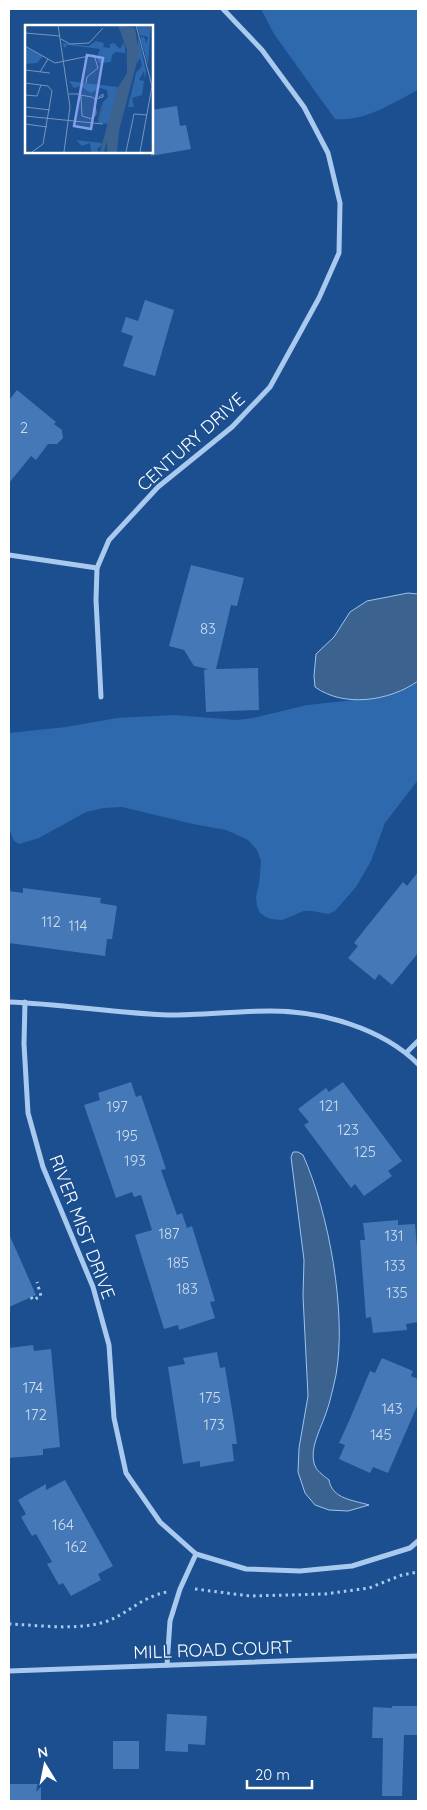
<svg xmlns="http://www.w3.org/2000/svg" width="427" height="1810" viewBox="0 0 427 1810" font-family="Quicksand,sans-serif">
  <rect width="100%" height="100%" fill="#1b4f8f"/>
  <g fill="#2e69ad">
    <path d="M261 9H418V90C392 103 365 122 335 119L274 34Z"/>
    <polygon points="418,681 418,780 385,823 371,861 356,887 335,911 328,914 312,911 304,911 282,920 271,919 266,917 260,913 257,906 256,897 259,884 261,861 257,850 248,840 226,830 193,824 122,807 104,808 86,812 39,838 19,844 14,841 9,829 9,733 66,727 117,718 174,715 237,720 253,718 307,705 374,698 408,688"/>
  </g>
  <g fill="#3c6290" stroke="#9cc4f0">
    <path d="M408 593 418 594V681C390 701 344 708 315 687L314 676 316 654 334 637 350 612 367 601Z"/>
    <path d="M293 1152H298L303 1155C329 1213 347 1313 336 1375 333 1388 330 1403 325 1416 320 1430 310 1448 314 1463 316 1471 323 1475 329 1480 332 1499 353 1500 369 1505L348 1511 329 1510 315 1505 305 1493 298 1472 299 1448 308 1396 303 1296 304 1260 291 1157Z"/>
  </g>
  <g fill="#4478b7">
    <polygon points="177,106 180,126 186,125 191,149 151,156 151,110"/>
    <polygon points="145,300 174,310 155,376 123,366 133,336 121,332 126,317 138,321"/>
    <polygon points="17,390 56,422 54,424 62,430 63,438 57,444 48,444 36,460 31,456 9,483 9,400"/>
    <polygon points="191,565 244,578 237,606 231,605 216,669 258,668 259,710 206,712 204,670 208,669 194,666 184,650 169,646"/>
    <polygon points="418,872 418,953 392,985 379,974 375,980 348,958 358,946 354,943 369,924 403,882 407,886"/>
    <polygon points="23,888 101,898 100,903 117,906 112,939 107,939 105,956 9,943 9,891 23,893"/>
    <polygon points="131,1082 136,1097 141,1095 159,1148 166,1169 161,1170 177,1215 182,1213 187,1228 192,1226 215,1301 210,1302 215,1318 179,1330 178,1325 164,1329 135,1235 152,1230 141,1195 134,1197 132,1192 116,1198 84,1105 100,1100 98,1093"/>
    <polygon points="343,1082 402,1161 388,1171 392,1176 364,1196 355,1184 351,1188 304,1125 309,1122 298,1109 326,1088 329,1092"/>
    <polygon points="398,1220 398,1225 415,1224 418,1259 418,1322 406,1324 407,1330 373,1333 371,1317 366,1318 360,1240 365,1240 363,1223"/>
    <polygon points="9,1234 36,1295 9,1307"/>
    <polygon points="33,1345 34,1351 51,1349 60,1447 43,1449 43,1455 9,1458 9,1348"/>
    <polygon points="217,1352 220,1368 225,1367 234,1422 237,1444 232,1444 234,1461 200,1467 200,1461 183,1464 168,1367 185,1364 183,1358"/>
    <polygon points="382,1358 413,1371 411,1376 418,1379 418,1404 388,1473 373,1467 370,1473 339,1459 345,1445 339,1443 349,1421 370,1371 375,1373"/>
    <polygon points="65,1480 113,1566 98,1574 101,1580 71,1596 63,1583 59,1585 47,1564 52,1562 36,1534 32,1536 21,1517 26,1514 18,1500 46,1484 46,1490"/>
    <polygon points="392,1706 418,1706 418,1735 404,1735 402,1796 382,1796 383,1738 372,1738 373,1707 392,1708"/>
    <polygon points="167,1714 207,1716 205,1745 188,1744 188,1752 165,1751"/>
    <rect x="113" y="1741" width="26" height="28"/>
    <rect x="10" y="1784" width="31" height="17"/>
  </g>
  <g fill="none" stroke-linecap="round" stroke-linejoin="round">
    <g stroke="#a9c9ee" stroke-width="3" stroke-dasharray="2.5 4" stroke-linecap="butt">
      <polyline points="31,1297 33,1300 41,1296 37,1282"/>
      <polyline points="195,1589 250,1596 325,1594 369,1588 402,1575 418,1572"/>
      <path d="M9 1624C40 1625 74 1631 105 1622 128 1614 141 1597 167 1592"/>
    </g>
    <g stroke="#a9c9ee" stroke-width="5">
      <polyline points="9,555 97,568"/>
      <polyline points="101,697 96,600 97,568 109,540 158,487 232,427 270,387 319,298 339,253 340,203 328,153 304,107 262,50 223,9"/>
      <path d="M9 1002C62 1004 115 1013 168 1015 203 1015 237 1011 271 1011 321 1011 382 1028 418 1064"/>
      <polyline points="25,1002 24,1044 28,1113 43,1167 93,1287 109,1345 114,1418 126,1473 160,1522 196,1554 246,1569 300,1571 352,1566 410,1548 418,1541"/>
      <polyline points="407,1052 418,1041"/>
      <polyline points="167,1665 170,1621 180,1589 196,1554"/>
      <polyline points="9,1671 418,1656"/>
    </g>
  </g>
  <g text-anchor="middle" stroke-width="4" stroke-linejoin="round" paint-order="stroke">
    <g font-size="15" fill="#d0dded">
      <text x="24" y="433">2</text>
      <text x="208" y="634">83</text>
      <text x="51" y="927">112</text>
      <text x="78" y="931">114</text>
      <text x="329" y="1111">121</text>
      <text x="117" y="1112">197</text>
      <text x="348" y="1135">123</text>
      <text x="127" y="1141">195</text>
      <text x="365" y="1157">125</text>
      <text x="135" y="1166">193</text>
      <text x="169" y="1239">187</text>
      <text x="394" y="1241">131</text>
      <text x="178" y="1268">185</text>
      <text x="395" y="1271">133</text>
      <text x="187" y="1294">183</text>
      <text x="397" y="1298">135</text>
      <text x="33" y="1393">174</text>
      <text x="210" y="1403">175</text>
      <text x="392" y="1414">143</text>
      <text x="36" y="1420">172</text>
      <text x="214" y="1430">173</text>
      <text x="381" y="1440">145</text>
      <text x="63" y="1530">164</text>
      <text x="76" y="1552">162</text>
    </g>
    <g font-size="18" fill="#fff" stroke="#1b4f8f">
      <text transform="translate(191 442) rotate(-42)" y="6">CENTURY DRIVE</text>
      <text transform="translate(82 1227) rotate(69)" y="6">RIVER MIST DRIVE</text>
      <text transform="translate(213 1650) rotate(-2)" y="6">MILL ROAD COURT</text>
    </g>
  </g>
  <g transform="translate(25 25)">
    <rect width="128" height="128" fill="#1b4f8f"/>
    <path d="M112 0H126L123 40 116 15V11L120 13 121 19 123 12 115 10ZM113 12 121 46 120 55 119 46 114 55 119 56 117 70 107 73 109 82H103L111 48 117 41 115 33 112 38ZM71 16 79 18 78 22 85 23V19L89 18 95 24 99 17 102 38 101 28 91 27 87 30 86 37 74 38 72 32 75 24 43 20 39 23 38 18 64 21ZM0 22 18 31 12 38 0 39ZM44 56 93 62 83 99 73 98 78 77 83 72 82 65 75 63 66 68 55 61 49 63ZM51 115 76 118 77 120 72 124 74 127H66L65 118 57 121Z" fill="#2e69ad"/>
    <path d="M93 0 110 3 114 29 94 106 92 127H82V116L79 127H75L92 64 102 48V25Z" fill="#3c6290"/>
    <path fill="none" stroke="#3c6290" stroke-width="2.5" d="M74 95 78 80"/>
    <path fill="none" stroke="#7695bc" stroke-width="1" d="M33 0 45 82 39 127M111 0 127 61 115 127M0 8 35 11M36 14 45 19 64 18 78 3M0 21 30 38 69 30 73 43 62 52 61 58M0 45 25 48M15 47 23 34M0 58 23 61 27 66 18 119 7 127M44 69H53L56 70 61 71 67 72 70 74 71 89 67 94 57 91 56 70M0 70 12 71 16 60M70 74 78 72V69L74 72M0 82 25 85M0 91 78 99M0 99 22 102M101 127 109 89 122 90"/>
    <path fill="#839eea" fill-opacity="0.15" stroke="#839eea" stroke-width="2.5" d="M62 30 78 33 66 104 49 101Z"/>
    <rect width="128" height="128" fill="none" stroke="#fff" stroke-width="2.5"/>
  </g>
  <rect width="427" height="1810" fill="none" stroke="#ffffff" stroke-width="20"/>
  <g transform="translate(45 1765) rotate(350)" stroke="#1b4f8f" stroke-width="4" paint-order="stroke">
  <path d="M0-4L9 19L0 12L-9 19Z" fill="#ffffff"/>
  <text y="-8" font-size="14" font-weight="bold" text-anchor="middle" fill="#ffffff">N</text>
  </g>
  <path d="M247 1780v8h65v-8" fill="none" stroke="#ffffff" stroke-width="2.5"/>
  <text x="255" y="1780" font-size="15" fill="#ffffff" stroke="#1b4f8f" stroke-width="4" paint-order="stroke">20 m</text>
</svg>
